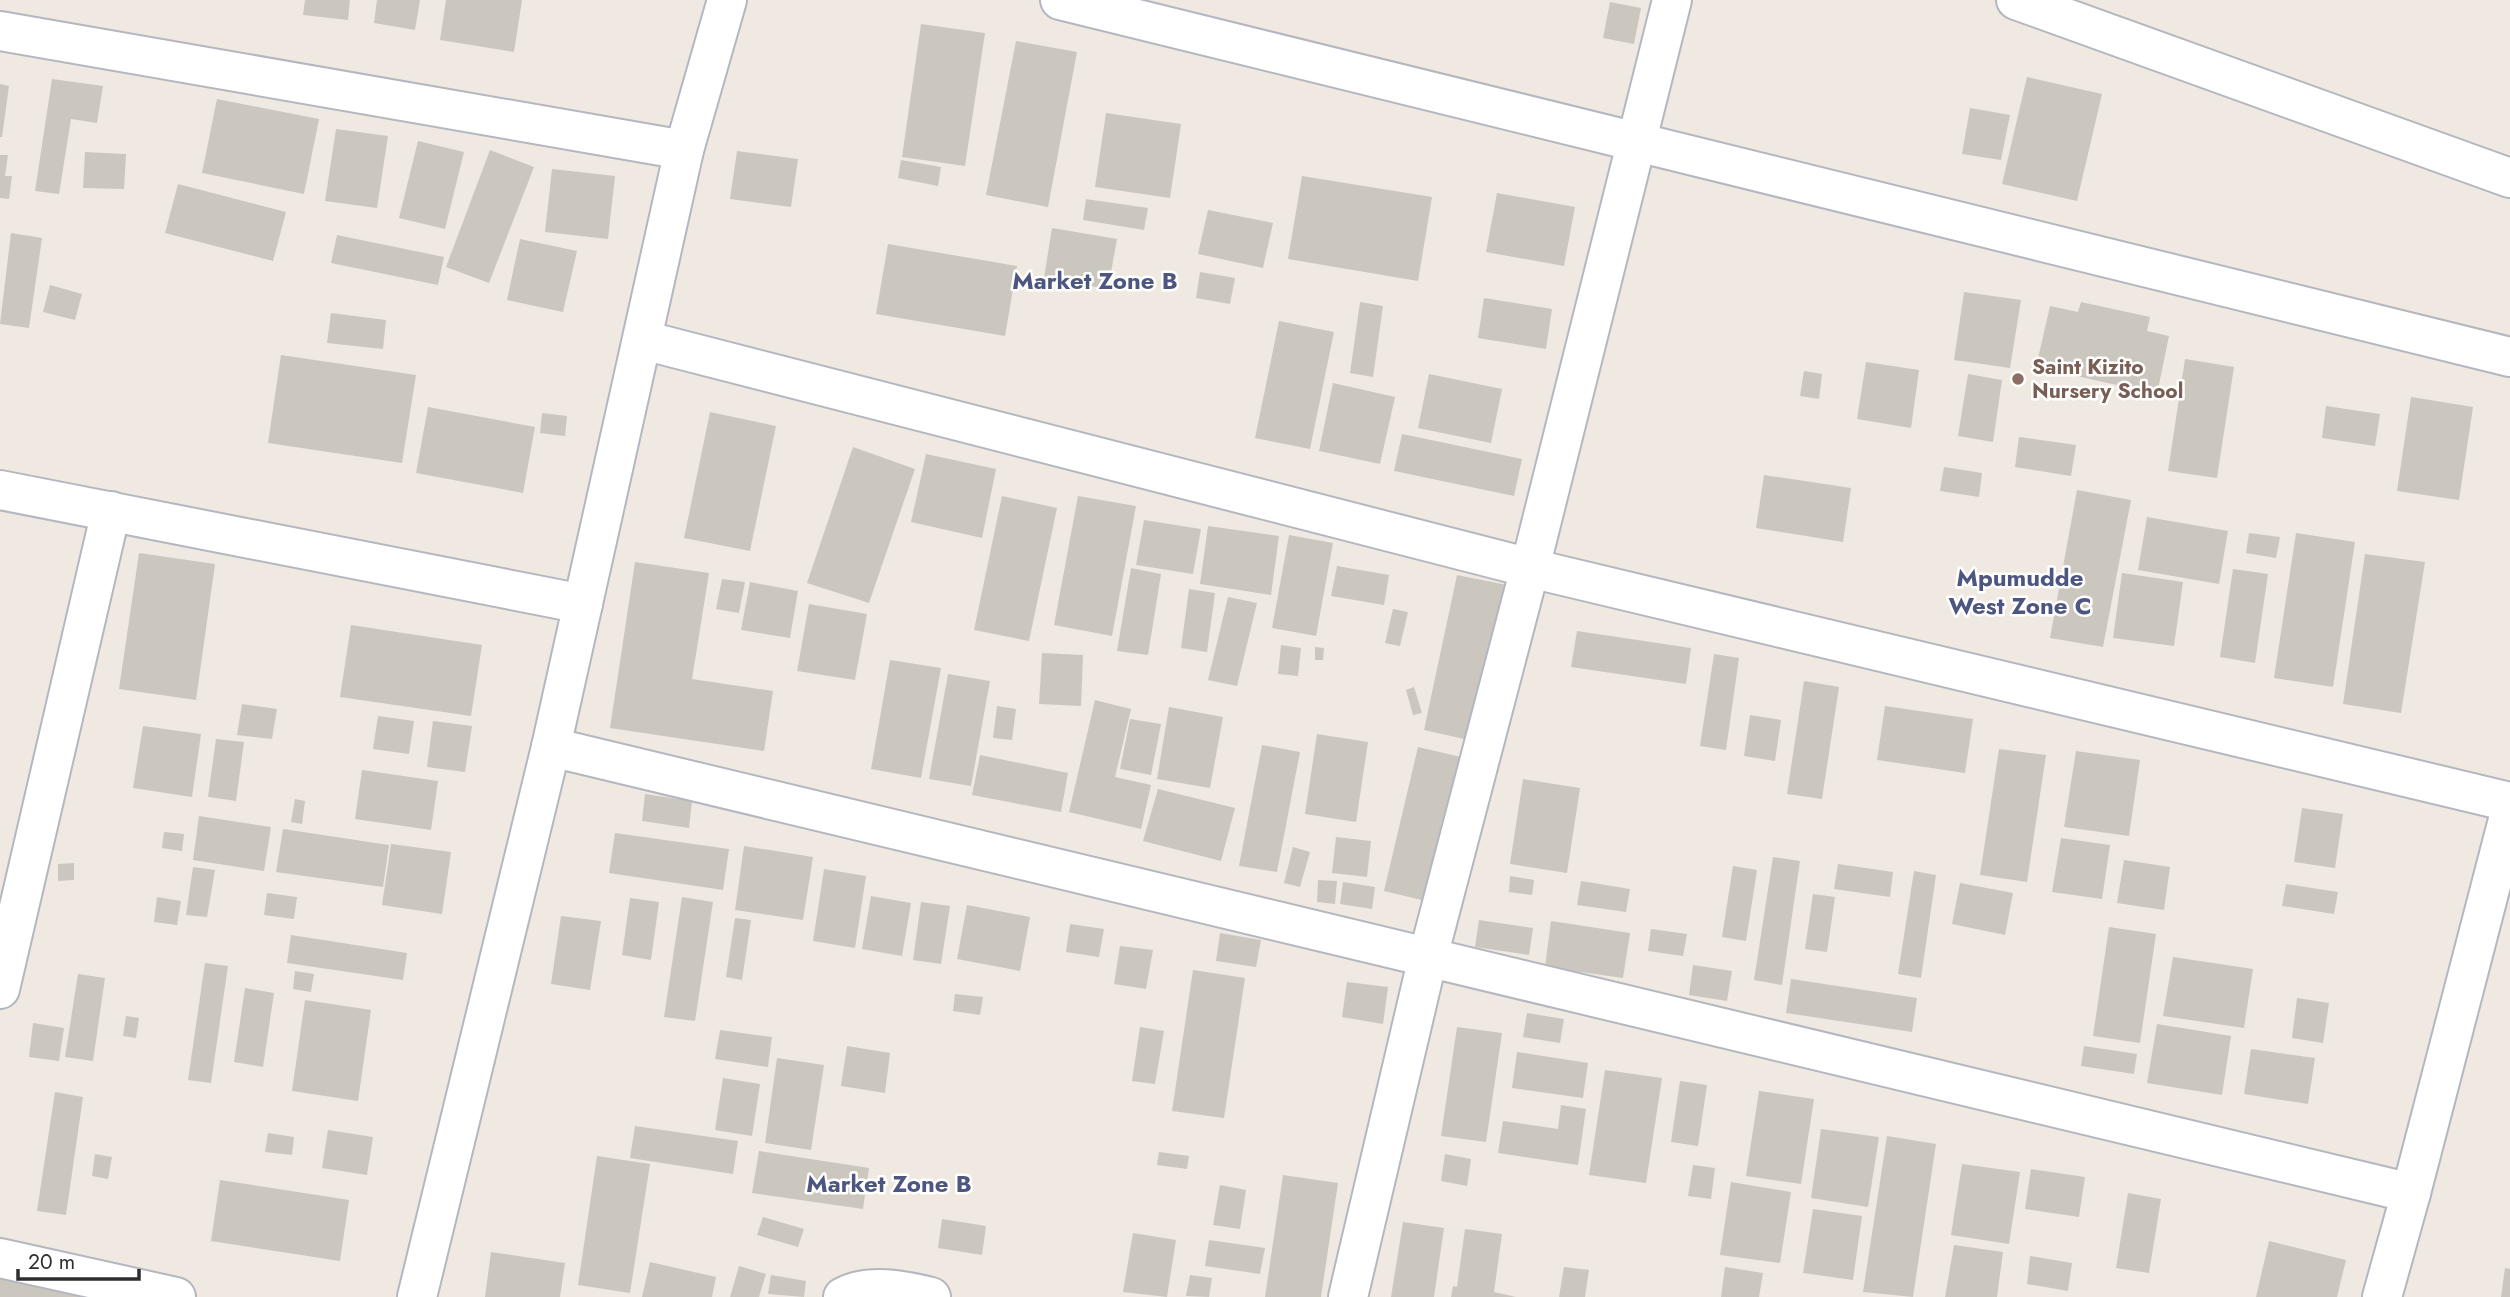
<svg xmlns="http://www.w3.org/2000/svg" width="2510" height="1297" viewBox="0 0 2510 1297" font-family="Jost,sans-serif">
  <rect width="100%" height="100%" fill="#efe9e1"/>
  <g fill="#cbc7bf">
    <polygon points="305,0 350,0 348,20 303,15"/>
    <polygon points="377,0 420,0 415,30 374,23"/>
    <polygon points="446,0 522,0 514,52 440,40"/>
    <polygon points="1610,2 1641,8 1634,44 1603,38"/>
    <polygon points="921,24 985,33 965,166 902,157"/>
    <polygon points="1016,41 1077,52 1048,207 986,195"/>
    <polygon points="2027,77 2102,94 2077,201 2002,184"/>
    <polygon points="52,79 103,86 97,123 71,119 59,194 35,191"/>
    <polygon points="0,84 9,86 2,137 0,137"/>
    <polygon points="217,99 319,119 304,194 202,173"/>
    <polygon points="1970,108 2010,115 2001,160 1962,154"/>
    <polygon points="1106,113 1181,124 1170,198 1095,187"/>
    <polygon points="336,129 388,136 377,208 325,201"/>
    <polygon points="418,141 464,152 445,229 399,218"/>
    <polygon points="490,150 534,167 489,283 446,267"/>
    <polygon points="737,151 798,159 791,207 730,199"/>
    <polygon points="85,152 126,154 124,189 83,188"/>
    <polygon points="0,155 8,155 5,176 12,176 9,199 0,198"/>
    <polygon points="901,160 941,167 938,186 898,178"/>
    <polygon points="552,169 615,176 608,239 545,232"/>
    <polygon points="1302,176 1432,197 1418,281 1288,259"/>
    <polygon points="178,184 286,212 273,261 165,233"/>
    <polygon points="1497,193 1575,207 1564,266 1486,252"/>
    <polygon points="1086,199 1148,208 1144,230 1083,220"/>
    <polygon points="1208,210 1273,223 1263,268 1198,254"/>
    <polygon points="1052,228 1117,239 1108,289 1044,278"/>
    <polygon points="11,233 42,238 29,328 0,324"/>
    <polygon points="337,235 444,257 438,285 331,263"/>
    <polygon points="520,239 577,251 563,312 507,300"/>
    <polygon points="888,244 1017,266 1005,336 876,314"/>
    <polygon points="1200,272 1235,278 1230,304 1196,298"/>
    <polygon points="50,285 82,294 75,320 43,312"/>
    <polygon points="1964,292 2021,300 2010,368 1954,360"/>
    <polygon points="1484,298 1552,309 1546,349 1478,338"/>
    <polygon points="1360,302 1383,306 1373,377 1350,373"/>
    <polygon points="2081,302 2150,317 2147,331 2169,336 2157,394 2036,367 2050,306 2078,312"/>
    <polygon points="331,313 386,320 383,349 327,343"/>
    <polygon points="1279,321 1334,332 1310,449 1255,438"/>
    <polygon points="281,355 416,375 402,463 268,443"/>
    <polygon points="2185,359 2234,367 2217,478 2168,471"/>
    <polygon points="1866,362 1919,370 1911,428 1857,419"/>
    <polygon points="1804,371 1822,374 1819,399 1800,396"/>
    <polygon points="1429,374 1502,389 1491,443 1418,428"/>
    <polygon points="1968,374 2002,380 1993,442 1958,436"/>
    <polygon points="1333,383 1395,397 1380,464 1319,451"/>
    <polygon points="2411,397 2473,407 2459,500 2397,491"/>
    <polygon points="2326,406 2380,414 2375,446 2322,438"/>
    <polygon points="428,407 535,427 523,493 416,473"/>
    <polygon points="710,412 776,426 750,551 684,538"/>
    <polygon points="542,413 567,416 565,436 540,433"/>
    <polygon points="1402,434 1522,459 1514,496 1394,471"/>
    <polygon points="2019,437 2076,445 2071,476 2015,467"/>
    <polygon points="853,447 915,469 869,603 807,583"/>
    <polygon points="926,454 996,469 982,538 911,522"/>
    <polygon points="1944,467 1982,473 1979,497 1940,491"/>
    <polygon points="1764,475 1851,488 1843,542 1756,528"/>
    <polygon points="2077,490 2131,500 2103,647 2050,638"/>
    <polygon points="1002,496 1057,508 1029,641 974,630"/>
    <polygon points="1078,496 1136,506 1112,636 1054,625"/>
    <polygon points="2147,517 2228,531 2219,584 2138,570"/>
    <polygon points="1144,520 1201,529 1193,574 1136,565"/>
    <polygon points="1208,526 1279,536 1271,595 1200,584"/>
    <polygon points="2249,533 2280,537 2276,558 2246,553"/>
    <polygon points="2296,533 2355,542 2333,687 2274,678"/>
    <polygon points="1289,535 1333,543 1316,636 1272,628"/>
    <polygon points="139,553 215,564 196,700 119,689"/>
    <polygon points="2365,554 2425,562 2401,713 2343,704"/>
    <polygon points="635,562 709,573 692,679 773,691 764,751 610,728"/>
    <polygon points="1337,566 1389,575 1384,605 1331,596"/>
    <polygon points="1131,568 1161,574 1148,655 1117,651"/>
    <polygon points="2233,569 2268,574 2255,663 2220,657"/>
    <polygon points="2122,573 2183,582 2174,646 2113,638"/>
    <polygon points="1457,575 1507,585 1473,741 1424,730"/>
    <polygon points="722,579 745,582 739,613 716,609"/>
    <polygon points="750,582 798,591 790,638 741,630"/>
    <polygon points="1189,589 1215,593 1207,652 1181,648"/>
    <polygon points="1228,597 1257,603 1237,686 1208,680"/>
    <polygon points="809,604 867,614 855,680 797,671"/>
    <polygon points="1393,609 1408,612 1400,646 1385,643"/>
    <polygon points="351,625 482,645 471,716 340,697"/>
    <polygon points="1577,631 1691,648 1686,684 1571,667"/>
    <polygon points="1281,645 1301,648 1298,676 1278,674"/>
    <polygon points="1315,647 1324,648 1323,660 1315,660"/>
    <polygon points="1042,653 1083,655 1081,706 1039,704"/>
    <polygon points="1714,654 1739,658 1726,750 1700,746"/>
    <polygon points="890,660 941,668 921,778 871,769"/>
    <polygon points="948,674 990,681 971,786 929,779"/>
    <polygon points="1804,681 1839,687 1822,799 1787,794"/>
    <polygon points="1414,687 1422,713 1413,715 1406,690"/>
    <polygon points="1095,700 1131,709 1115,777 1151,785 1141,829 1069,812"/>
    <polygon points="242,704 277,709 272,739 237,735"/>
    <polygon points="997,706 1016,709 1012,740 993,738"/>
    <polygon points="1885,706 1973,719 1965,773 1877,760"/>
    <polygon points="1169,707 1223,717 1210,788 1157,779"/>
    <polygon points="1750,715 1781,720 1775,761 1744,756"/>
    <polygon points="378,716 414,721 409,754 373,749"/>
    <polygon points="1130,719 1161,724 1151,775 1120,769"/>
    <polygon points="433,721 472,726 465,772 427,767"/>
    <polygon points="143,726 201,734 192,797 133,788"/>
    <polygon points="1317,734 1368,742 1356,822 1305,814"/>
    <polygon points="216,739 244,742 236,801 208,797"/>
    <polygon points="1262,745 1300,752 1277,872 1239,866"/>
    <polygon points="1418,747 1461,757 1426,901 1384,891"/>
    <polygon points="1999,749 2046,755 2027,882 1980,875"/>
    <polygon points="2076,751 2140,760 2129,836 2064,827"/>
    <polygon points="980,755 1068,773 1061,812 972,795"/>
    <polygon points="362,770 438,781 431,830 355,819"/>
    <polygon points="1523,779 1580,788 1567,873 1510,864"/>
    <polygon points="1158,789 1235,808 1221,861 1143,841"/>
    <polygon points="645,794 692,801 689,828 642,821"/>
    <polygon points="295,799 305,801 302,824 291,822"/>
    <polygon points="2302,808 2343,814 2335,868 2294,862"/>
    <polygon points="199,816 271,827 264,871 193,860"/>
    <polygon points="283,829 389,845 383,887 276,872"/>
    <polygon points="164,832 184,834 182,851 162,848"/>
    <polygon points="615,833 729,849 723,890 609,873"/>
    <polygon points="1336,837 1371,841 1367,877 1332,873"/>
    <polygon points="2061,838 2110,845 2102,899 2052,892"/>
    <polygon points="391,844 451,852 442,914 382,905"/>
    <polygon points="744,846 813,857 803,920 735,910"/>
    <polygon points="1293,847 1310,852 1300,887 1284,883"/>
    <polygon points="1773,857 1800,861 1782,985 1754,980"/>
    <polygon points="2124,860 2170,867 2164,910 2117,903"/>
    <polygon points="74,863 74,880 58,881 58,864"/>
    <polygon points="1838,864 1893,872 1890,897 1834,889"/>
    <polygon points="1733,866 1757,870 1746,941 1722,937"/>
    <polygon points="193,867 215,870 207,917 186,915"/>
    <polygon points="824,869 866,876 855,948 813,941"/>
    <polygon points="1914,871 1936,875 1921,978 1898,974"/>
    <polygon points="1510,876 1534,880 1532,895 1509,892"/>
    <polygon points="1318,880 1337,881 1335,904 1317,902"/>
    <polygon points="1581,881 1630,889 1626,912 1577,905"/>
    <polygon points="1343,882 1375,887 1372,909 1340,904"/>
    <polygon points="1960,883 2013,893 2005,935 1952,924"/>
    <polygon points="2286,884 2338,892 2334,914 2282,906"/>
    <polygon points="267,893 297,897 294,919 264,915"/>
    <polygon points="1813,894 1835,897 1827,952 1805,949"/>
    <polygon points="871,896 911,903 902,956 862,949"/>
    <polygon points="157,897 181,901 177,925 154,922"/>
    <polygon points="682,897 713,902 695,1021 664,1017"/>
    <polygon points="630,898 659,902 651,960 622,955"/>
    <polygon points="921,902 950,906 941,964 913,960"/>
    <polygon points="967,905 1030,917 1020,971 957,959"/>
    <polygon points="561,916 601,921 590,990 551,984"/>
    <polygon points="735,918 751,920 742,980 726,977"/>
    <polygon points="1479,920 1533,928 1529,955 1475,947"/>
    <polygon points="1551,921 1630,933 1623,978 1545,967"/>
    <polygon points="1070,924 1104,929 1099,957 1066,952"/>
    <polygon points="2109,927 2156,934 2140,1043 2093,1036"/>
    <polygon points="1651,929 1687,934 1683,956 1648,951"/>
    <polygon points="1220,933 1261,940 1256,967 1216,961"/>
    <polygon points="291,935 407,953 403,980 287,963"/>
    <polygon points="1120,946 1153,950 1146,989 1114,984"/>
    <polygon points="2173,957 2253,969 2244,1028 2163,1016"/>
    <polygon points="205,963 228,966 211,1083 188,1080"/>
    <polygon points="1693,965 1732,971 1727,1001 1689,995"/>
    <polygon points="1193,970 1245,978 1224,1118 1172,1111"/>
    <polygon points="295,971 314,974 311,992 293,989"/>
    <polygon points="78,974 105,978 93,1061 65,1057"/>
    <polygon points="1791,979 1917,998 1912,1032 1786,1013"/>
    <polygon points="1347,982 1388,987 1383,1024 1342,1017"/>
    <polygon points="245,988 274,993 263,1067 234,1062"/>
    <polygon points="955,994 983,997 980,1015 953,1011"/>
    <polygon points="2297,998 2329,1003 2323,1043 2292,1038"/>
    <polygon points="305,1000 371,1010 358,1101 292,1091"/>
    <polygon points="1527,1013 1564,1019 1560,1043 1523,1037"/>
    <polygon points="126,1016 139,1018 136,1038 123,1036"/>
    <polygon points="33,1023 64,1028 59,1061 29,1057"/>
    <polygon points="2157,1024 2231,1036 2222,1095 2147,1083"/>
    <polygon points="1140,1027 1164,1031 1155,1084 1132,1081"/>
    <polygon points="1457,1027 1502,1033 1486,1142 1441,1136"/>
    <polygon points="720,1030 772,1037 768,1067 715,1059"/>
    <polygon points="847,1046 890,1053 885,1093 841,1086"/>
    <polygon points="2084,1046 2137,1054 2134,1074 2081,1066"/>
    <polygon points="2251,1049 2315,1058 2308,1104 2244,1094"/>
    <polygon points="1517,1052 1588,1063 1583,1098 1512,1088"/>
    <polygon points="777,1058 824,1065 811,1150 765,1143"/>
    <polygon points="1605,1070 1662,1078 1646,1183 1589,1175"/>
    <polygon points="723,1078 760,1084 752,1136 715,1130"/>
    <polygon points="1680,1081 1707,1085 1698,1146 1671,1142"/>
    <polygon points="1759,1091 1814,1099 1801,1184 1746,1176"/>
    <polygon points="55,1092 83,1097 66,1215 37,1211"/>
    <polygon points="1561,1105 1586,1109 1578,1165 1498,1153 1503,1121 1558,1129"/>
    <polygon points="635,1126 738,1141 733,1174 630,1158"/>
    <polygon points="1821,1129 1879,1137 1868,1207 1811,1198"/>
    <polygon points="328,1130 373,1137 367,1175 322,1168"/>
    <polygon points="268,1133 294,1137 292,1155 265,1152"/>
    <polygon points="1887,1136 1936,1144 1913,1297 1863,1292"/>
    <polygon points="759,1151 869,1168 863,1209 752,1193"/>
    <polygon points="1159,1152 1189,1156 1187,1169 1157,1165"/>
    <polygon points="95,1154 112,1157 108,1179 92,1176"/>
    <polygon points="1445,1154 1471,1159 1467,1186 1441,1181"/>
    <polygon points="597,1156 650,1164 630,1293 578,1285"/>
    <polygon points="1962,1164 2020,1172 2009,1244 1951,1235"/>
    <polygon points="1693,1165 1715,1168 1711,1199 1688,1196"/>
    <polygon points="2031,1169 2085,1177 2079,1217 2025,1209"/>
    <polygon points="1283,1175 1338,1183 1321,1297 1265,1297"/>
    <polygon points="220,1180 349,1200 340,1261 211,1241"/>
    <polygon points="1731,1182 1791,1192 1780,1263 1720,1255"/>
    <polygon points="1220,1185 1246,1190 1240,1229 1213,1225"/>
    <polygon points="2128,1193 2161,1199 2149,1273 2116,1268"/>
    <polygon points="1813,1209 1862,1216 1853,1280 1803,1273"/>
    <polygon points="763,1217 804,1229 798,1247 757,1235"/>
    <polygon points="942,1219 986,1226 982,1255 938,1248"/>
    <polygon points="1403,1222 1444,1228 1434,1297 1391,1297"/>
    <polygon points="1465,1229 1502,1234 1494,1292 1516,1297 1451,1297 1453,1286 1457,1287"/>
    <polygon points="1133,1233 1176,1240 1167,1297 1123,1292"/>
    <polygon points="1209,1240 1265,1248 1260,1274 1205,1266"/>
    <polygon points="2269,1241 2346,1260 2337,1297 2256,1297"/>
    <polygon points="1954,1245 2003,1252 1997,1297 1945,1297"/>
    <polygon points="491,1252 565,1263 560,1297 485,1297"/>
    <polygon points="2030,1256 2072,1263 2068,1291 2027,1284"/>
    <polygon points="650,1262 716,1277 712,1297 642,1297"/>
    <polygon points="739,1266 766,1274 759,1297 730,1297"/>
    <polygon points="1564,1267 1589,1270 1585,1297 1559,1297"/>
    <polygon points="1725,1267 1763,1273 1759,1297 1721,1297"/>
    <polygon points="2505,1268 2510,1269 2510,1297 2501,1297"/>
    <polygon points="0,1271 125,1297 0,1297"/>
    <polygon points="771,1275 806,1281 804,1297 768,1294"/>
    <polygon points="1190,1275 1212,1278 1209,1297 1186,1296"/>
  </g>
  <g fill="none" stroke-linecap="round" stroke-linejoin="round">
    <g stroke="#b4b7c1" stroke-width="42">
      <g id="minor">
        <polyline points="1060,0 2510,357"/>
        <polyline points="2016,0 2510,178"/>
        <polyline points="0,31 684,150"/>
        <polyline points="643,340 1530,568 2510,802"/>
        <polyline points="0,490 583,604"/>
        <polyline points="551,747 2411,1193"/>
        <polyline points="0,989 111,511"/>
        <polyline points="0,1258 176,1297"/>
        <polyline points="417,1297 551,747 684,150 727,0"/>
        <path d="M843 1297C868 1283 904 1290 931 1297"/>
        <polyline points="1348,1297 1428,957 1530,568 1672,0"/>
        <polyline points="2382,1297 2411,1193 2510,812"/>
      </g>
    </g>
    <use href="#minor" stroke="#fff" stroke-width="38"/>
  </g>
  <circle fill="#8d6e63" stroke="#fff" stroke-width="2.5" cx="2018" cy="379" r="7"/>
  <g text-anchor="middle" stroke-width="5" stroke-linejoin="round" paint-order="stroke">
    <g font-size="21" font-weight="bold" fill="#785e54" stroke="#fff" text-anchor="start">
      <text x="2032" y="374">Saint Kizito<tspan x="2032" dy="24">Nursery School</tspan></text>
    </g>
    <g font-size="24" font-weight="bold" fill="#4d5680" stroke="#fff">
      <text x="1095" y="289">Market Zone B</text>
      <text x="2020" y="586">Mpumudde<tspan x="2020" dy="28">West Zone C</tspan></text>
      <text x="889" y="1192">Market Zone B</text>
    </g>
  </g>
  <path d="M18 1269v10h121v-10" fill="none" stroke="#2e2e2e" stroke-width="3.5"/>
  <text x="28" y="1269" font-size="21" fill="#2e2e2e" stroke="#ffffff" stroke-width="5" paint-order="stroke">20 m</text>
</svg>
